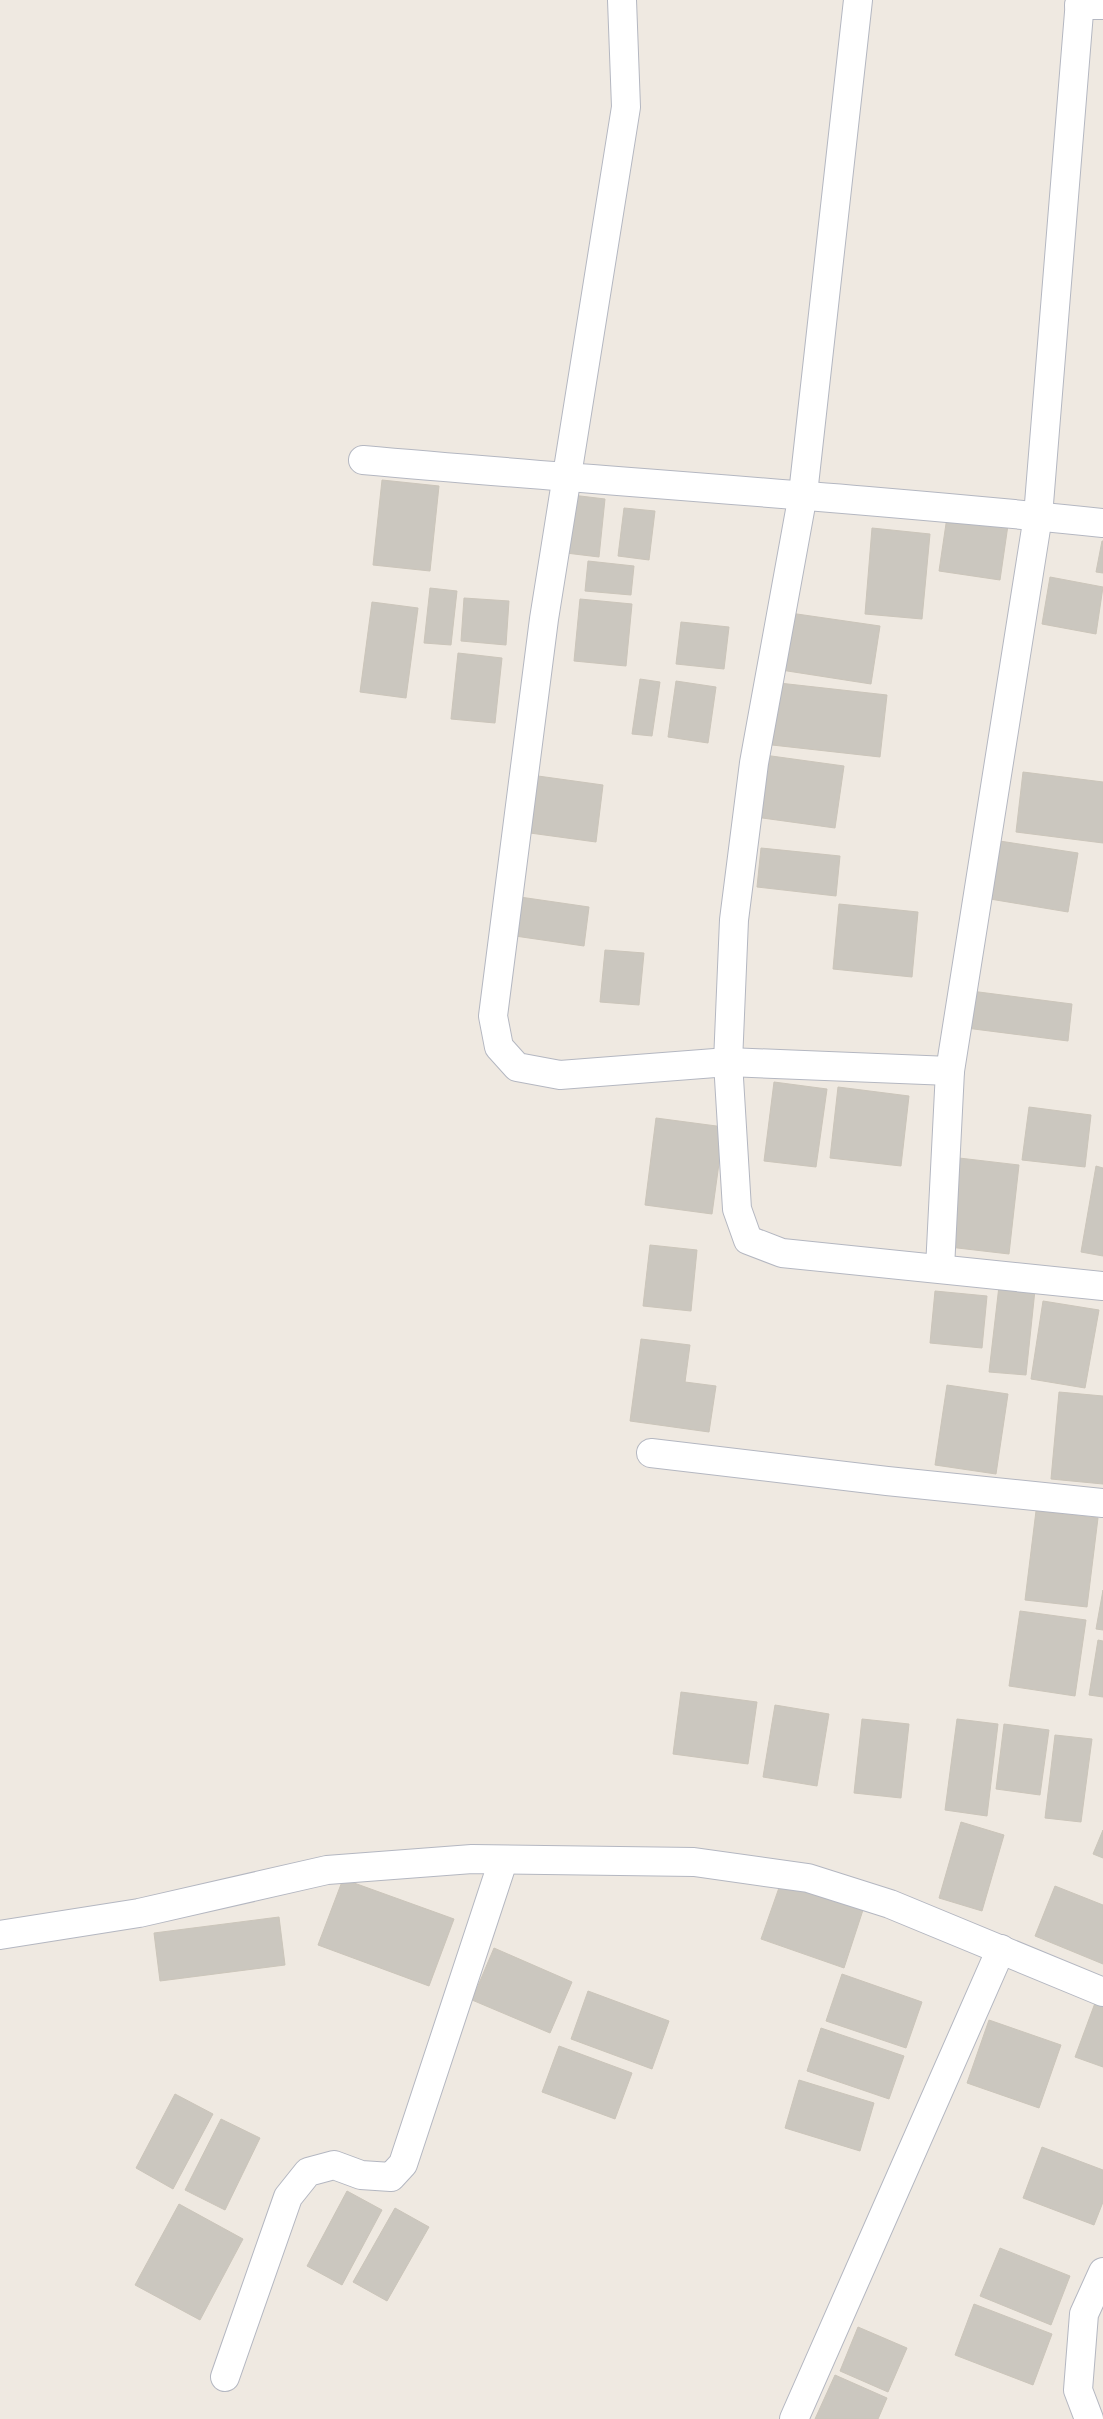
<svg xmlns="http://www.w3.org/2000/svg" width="1103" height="2419" viewBox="0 0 1103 2419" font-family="Arial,sans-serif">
  <rect width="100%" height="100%" fill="#efe9e1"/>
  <g fill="#cbc7bf" stroke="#cbc5ba">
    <polygon points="382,480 439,486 430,571 373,565"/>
    <polygon points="572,495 605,499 599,557 566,553"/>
    <polygon points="624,508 655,511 649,560 618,556"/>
    <polygon points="947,517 1008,525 1000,580 939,571"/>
    <polygon points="872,528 930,534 922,619 865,614"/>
    <polygon points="1102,541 1103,541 1103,573 1096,572"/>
    <polygon points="588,561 634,566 631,595 585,591"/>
    <polygon points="1050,577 1103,587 1096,634 1042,624"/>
    <polygon points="430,588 457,591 451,645 424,643"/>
    <polygon points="464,598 509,601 506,645 461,641"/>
    <polygon points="580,599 632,604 626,666 574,661"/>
    <polygon points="372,602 418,608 406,698 360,692"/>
    <polygon points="790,613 880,626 871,684 781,670"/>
    <polygon points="681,622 729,627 724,669 676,664"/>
    <polygon points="458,653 502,658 495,723 451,719"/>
    <polygon points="640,679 660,682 652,736 632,734"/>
    <polygon points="676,681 716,687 708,743 668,737"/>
    <polygon points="779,683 887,695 880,757 772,745"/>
    <polygon points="764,755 844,766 835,828 755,817"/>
    <polygon points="1023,772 1103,782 1103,843 1016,832"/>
    <polygon points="538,776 603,785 596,842 530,833"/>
    <polygon points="993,840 1078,853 1068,912 984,898"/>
    <polygon points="761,848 840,856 836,896 757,887"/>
    <polygon points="520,897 589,907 584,946 515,936"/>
    <polygon points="839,904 918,912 912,977 833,969"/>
    <polygon points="605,950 644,953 639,1005 600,1002"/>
    <polygon points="971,991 1072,1004 1068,1041 966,1028"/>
    <polygon points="774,1082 827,1089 816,1167 764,1161"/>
    <polygon points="838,1087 909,1096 901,1166 830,1158"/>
    <polygon points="1029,1107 1091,1115 1085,1167 1022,1160"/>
    <polygon points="656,1118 724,1127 712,1214 645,1205"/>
    <polygon points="959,1158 1019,1165 1009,1254 949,1247"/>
    <polygon points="1096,1166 1103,1168 1103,1256 1081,1252"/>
    <polygon points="650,1245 697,1250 691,1311 643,1306"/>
    <polygon points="999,1286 1035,1290 1026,1375 989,1372"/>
    <polygon points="935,1291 987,1296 982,1348 930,1343"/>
    <polygon points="1043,1301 1099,1310 1085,1388 1031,1379"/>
    <polygon points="641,1339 690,1345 685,1382 716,1386 709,1432 630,1421"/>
    <polygon points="947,1385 1008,1394 996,1474 935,1465"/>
    <polygon points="1059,1392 1103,1396 1103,1484 1051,1479"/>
    <polygon points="1036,1511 1098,1518 1087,1607 1025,1600"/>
    <polygon points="1103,1590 1103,1630 1096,1629"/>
    <polygon points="1020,1611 1086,1620 1075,1696 1009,1686"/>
    <polygon points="1098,1640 1103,1641 1103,1697 1089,1695"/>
    <polygon points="681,1692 757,1702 748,1764 673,1754"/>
    <polygon points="775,1705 829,1714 817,1786 763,1777"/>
    <polygon points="862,1719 909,1724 901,1798 854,1793"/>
    <polygon points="957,1719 998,1724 987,1816 945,1810"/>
    <polygon points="1004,1724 1049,1730 1040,1795 996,1789"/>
    <polygon points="1055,1735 1092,1739 1081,1822 1045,1818"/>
    <polygon points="961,1822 1004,1835 982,1911 939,1898"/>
    <polygon points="1103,1830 1103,1858 1093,1854"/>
    <polygon points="343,1879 454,1919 429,1986 318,1945"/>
    <polygon points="781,1882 863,1910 844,1968 761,1939"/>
    <polygon points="1055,1886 1103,1905 1103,1964 1035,1936"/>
    <polygon points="279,1917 285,1965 160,1981 154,1933"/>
    <polygon points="494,1948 572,1982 550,2033 472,2000"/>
    <polygon points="842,1974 922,2002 906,2048 826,2021"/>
    <polygon points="588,1991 669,2021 652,2069 571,2039"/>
    <polygon points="1095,2003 1103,2006 1103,2067 1075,2057"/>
    <polygon points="989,2020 1061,2045 1039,2108 967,2083"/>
    <polygon points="821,2028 904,2056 889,2099 807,2071"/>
    <polygon points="559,2046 632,2073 615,2119 542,2092"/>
    <polygon points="799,2080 874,2103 860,2151 785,2128"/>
    <polygon points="175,2094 213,2114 173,2189 136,2168"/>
    <polygon points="221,2119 260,2138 225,2210 185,2190"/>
    <polygon points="1042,2147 1103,2170 1103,2202 1094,2225 1023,2198"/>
    <polygon points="347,2191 382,2210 342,2285 307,2266"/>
    <polygon points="179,2204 243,2239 200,2320 135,2285"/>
    <polygon points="395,2208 429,2227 387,2301 353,2282"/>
    <polygon points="1000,2248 1070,2276 1051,2325 980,2296"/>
    <polygon points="974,2304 1052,2334 1033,2385 955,2355"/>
    <polygon points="858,2327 907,2348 888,2392 840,2371"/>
    <polygon points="835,2375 887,2398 878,2419 815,2419"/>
  </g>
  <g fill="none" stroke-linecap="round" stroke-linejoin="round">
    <g stroke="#b4b7c1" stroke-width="30">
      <g id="minor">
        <polyline points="622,0 626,107 544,619 493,1016 499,1047 517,1067 560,1075 728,1062 950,1071"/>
        <polyline points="858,0 803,494 754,763 734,920 728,1062 737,1209 748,1240 782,1253 1103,1286"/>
        <polyline points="1079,5 1103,5"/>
        <path d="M363 460C610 482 857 497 1103 523"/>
        <polyline points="940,1268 950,1071 1038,516 1080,0"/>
        <polyline points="651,1453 887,1481 1103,1503"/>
        <polyline points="0,1935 139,1913 327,1870 472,1859 694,1862 808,1878 890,1904 1103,1992"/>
        <polyline points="225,2377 288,2197 308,2172 334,2165 361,2175 391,2177 403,2164 503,1861"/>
        <polyline points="794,2419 1001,1949"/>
        <polyline points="1089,2419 1078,2390 1084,2314 1103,2272"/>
      </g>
    </g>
    <use href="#minor" stroke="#fff" stroke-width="28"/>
  </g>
</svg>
